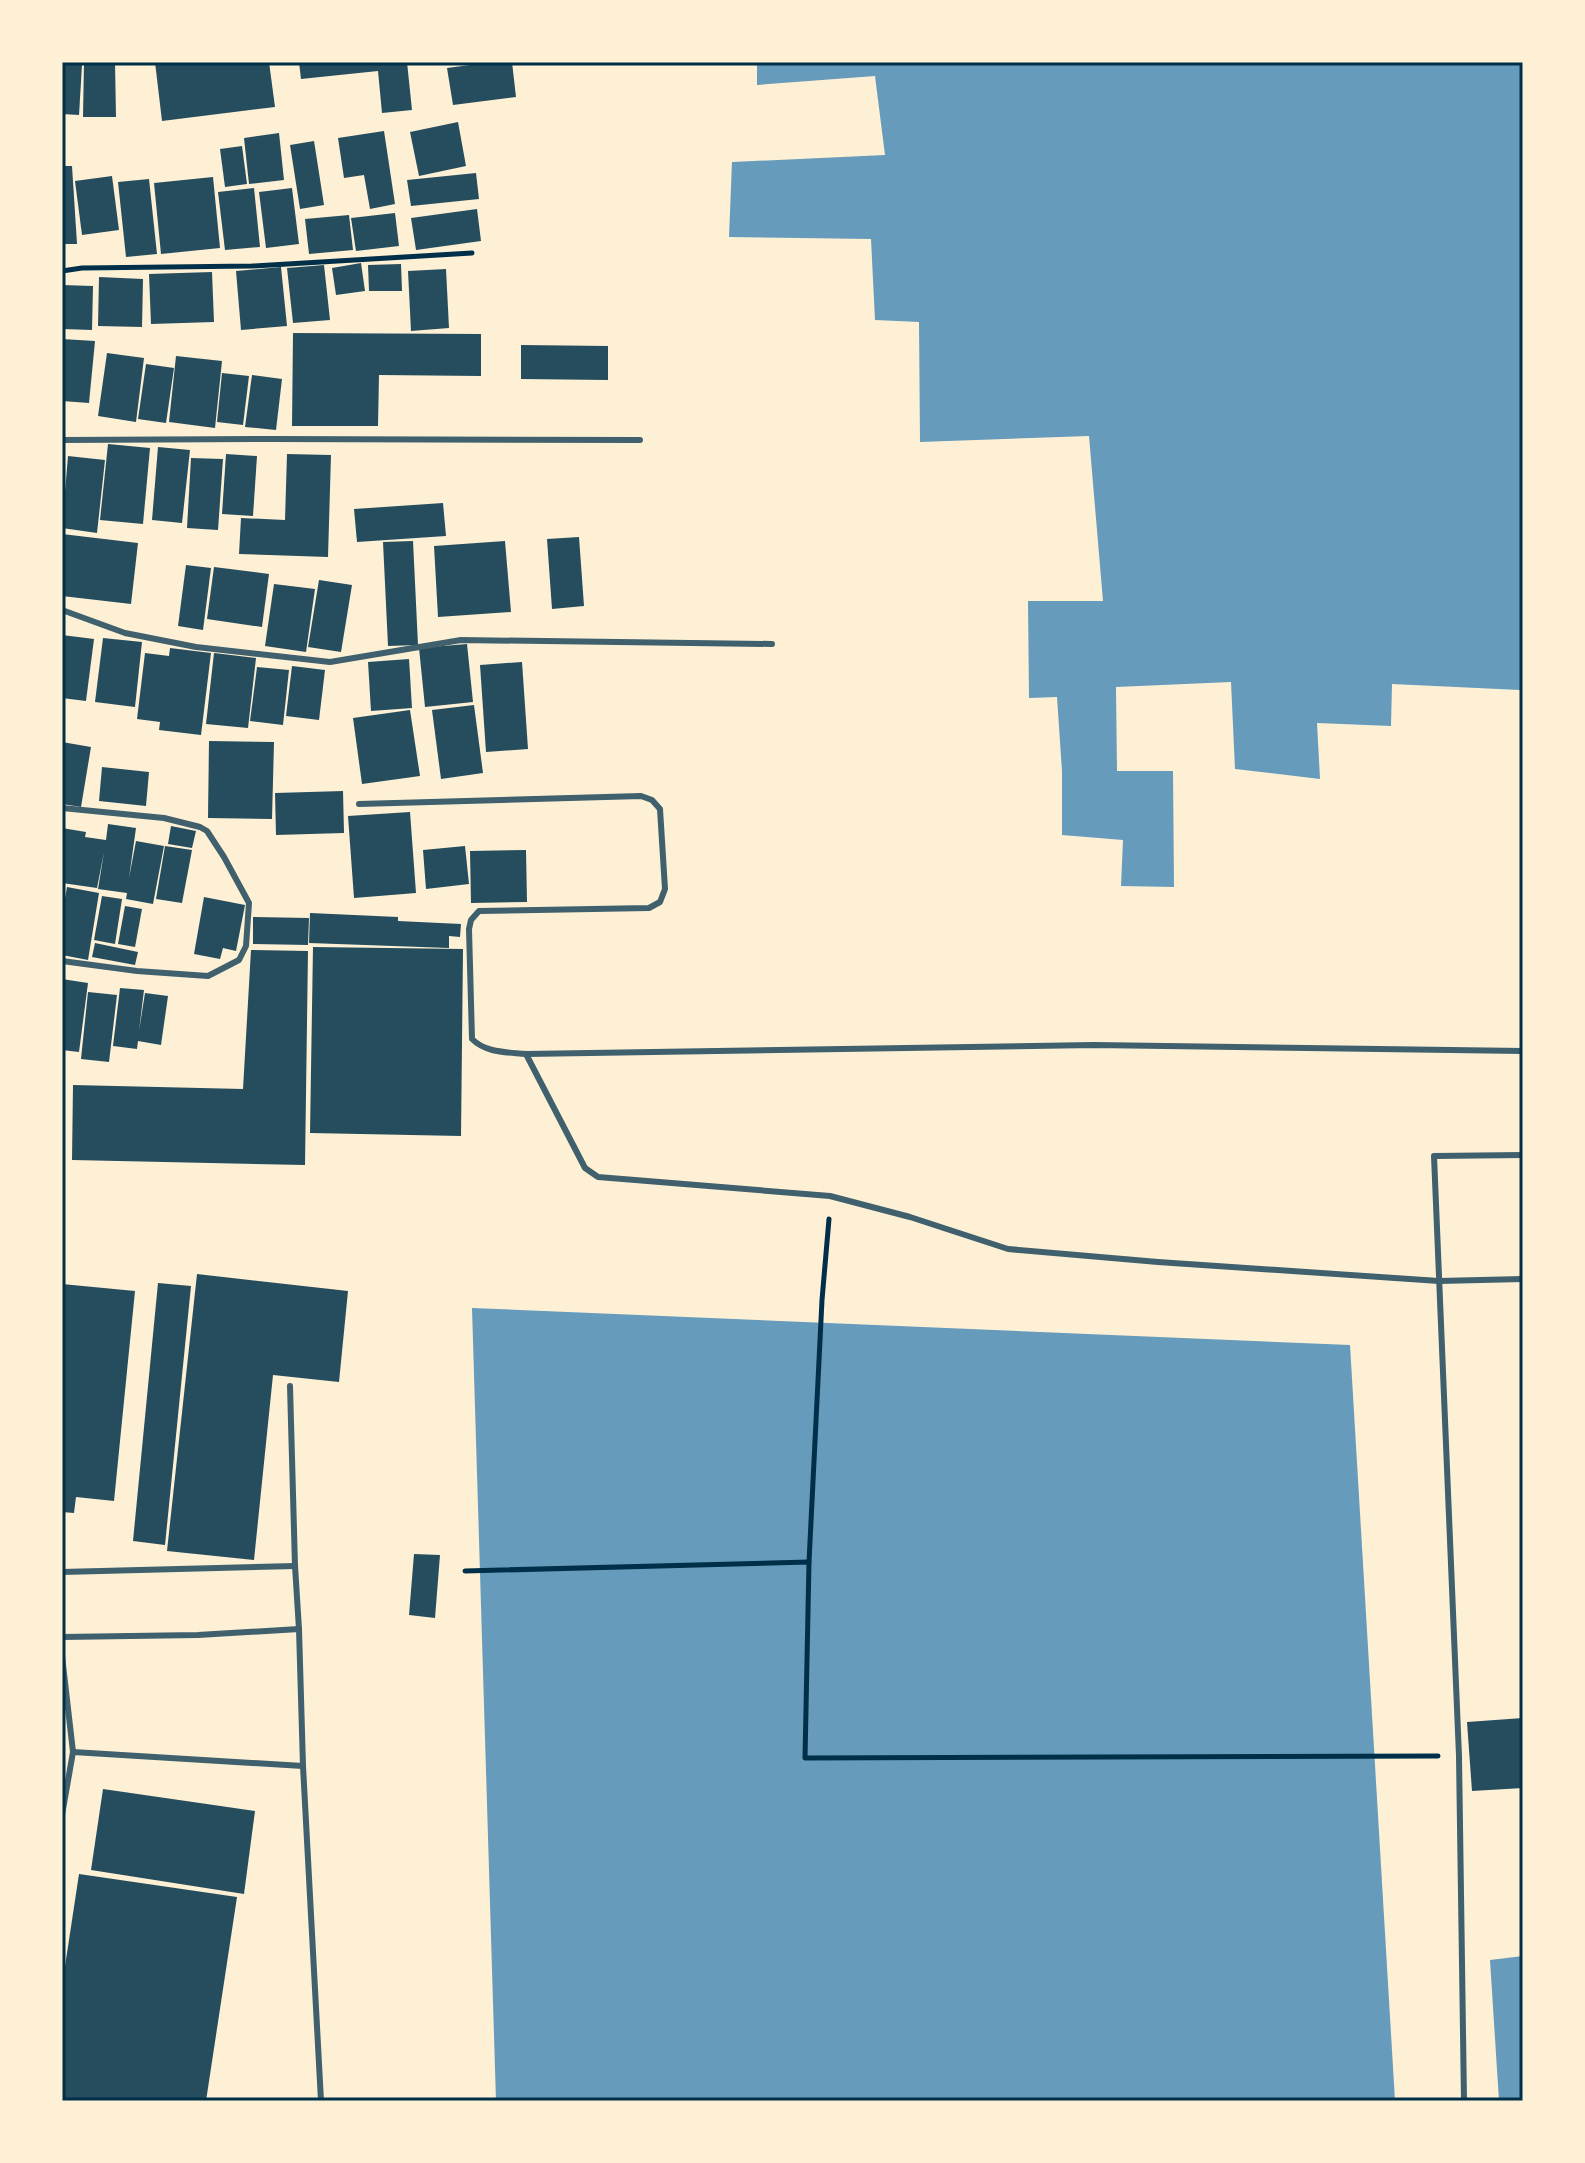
<svg xmlns="http://www.w3.org/2000/svg" width="1585" height="2163" viewBox="0 0 1585 2163" font-family="Lora,serif">
  <rect width="100%" height="100%" fill="#fdf0d5"/>
  <g fill="#669bbc">
    <polygon points="757,62 1523,62 1523,658 1520,690 1392,684 1391,726 1317,723 1320,779 1235,769 1231,682 1116,687 1117,771 1173,771 1174,887 1121,886 1123,840 1062,835 1062,771 1057,697 1029,698 1028,601 1103,601 1089,436 920,442 919,322 875,320 871,239 729,237 732,162 885,155 875,76 757,85"/>
    <polygon points="472,1308 1350,1345 1395,2101 496,2101"/>
    <polygon points="1523,1956 1523,2101 1499,2101 1490,1960"/>
  </g>
  <g fill="#264d5e">
    <polygon points="84,62 115,62 116,117 83,117"/>
    <polygon points="155,62 269,62 275,107 162,121"/>
    <polygon points="299,62 407,62 412,110 382,113 378,71 301,79"/>
    <polygon points="493,62 512,62 516,97 453,105 447,68"/>
    <polygon points="62,63 82,65 79,115 62,114"/>
    <polygon points="458,122 466,166 419,176 410,132"/>
    <polygon points="384,131 395,204 370,209 364,175 344,178 338,138"/>
    <polygon points="279,133 284,180 249,184 244,138"/>
    <polygon points="314,141 324,205 300,209 290,145"/>
    <polygon points="242,146 247,184 225,187 220,149"/>
    <polygon points="62,166 72,166 77,244 62,244"/>
    <polygon points="476,173 479,199 411,206 407,180"/>
    <polygon points="112,176 119,230 82,235 75,181"/>
    <polygon points="213,177 220,248 161,254 154,183"/>
    <polygon points="149,179 157,254 126,257 118,182"/>
    <polygon points="254,188 260,247 225,250 218,192"/>
    <polygon points="292,188 299,244 266,248 259,192"/>
    <polygon points="477,209 481,241 416,250 411,218"/>
    <polygon points="395,213 399,246 356,251 351,218"/>
    <polygon points="349,215 353,250 309,254 305,219"/>
    <polygon points="361,263 365,291 336,295 332,268"/>
    <polygon points="401,264 402,291 369,291 368,265"/>
    <polygon points="324,265 330,320 293,323 287,268"/>
    <polygon points="281,267 287,326 241,330 236,271"/>
    <polygon points="446,269 449,328 411,331 408,271"/>
    <polygon points="212,272 214,322 151,324 149,274"/>
    <polygon points="99,277 143,279 142,327 98,326"/>
    <polygon points="62,285 93,286 92,330 62,329"/>
    <polygon points="293,333 481,334 481,376 379,375 378,426 292,426"/>
    <polygon points="62,339 95,341 89,403 62,401"/>
    <polygon points="521,345 608,346 608,380 521,379"/>
    <polygon points="107,353 144,358 136,422 98,416"/>
    <polygon points="176,356 222,361 215,428 169,422"/>
    <polygon points="146,364 174,368 166,423 138,419"/>
    <polygon points="222,373 249,376 243,425 217,422"/>
    <polygon points="252,375 282,379 276,430 245,427"/>
    <polygon points="108,444 150,448 143,524 100,520"/>
    <polygon points="158,447 190,450 182,523 152,520"/>
    <polygon points="226,454 257,456 253,516 222,514"/>
    <polygon points="287,454 331,455 328,557 239,554 241,518 285,520"/>
    <polygon points="68,456 105,460 97,533 62,528"/>
    <polygon points="191,458 223,459 218,530 187,528"/>
    <polygon points="443,503 446,536 357,542 354,509"/>
    <polygon points="62,534 138,543 131,604 62,596"/>
    <polygon points="579,537 584,606 552,609 547,539"/>
    <polygon points="413,541 418,645 388,646 383,542"/>
    <polygon points="505,541 511,612 438,617 434,546"/>
    <polygon points="186,565 211,568 203,630 178,626"/>
    <polygon points="214,567 269,574 262,627 207,619"/>
    <polygon points="319,580 352,585 341,652 308,647"/>
    <polygon points="274,584 315,589 306,652 265,646"/>
    <polygon points="62,635 94,639 86,701 62,698"/>
    <polygon points="103,638 142,642 135,707 95,702"/>
    <polygon points="467,644 473,702 425,707 419,648"/>
    <polygon points="170,648 211,653 201,735 159,730 160,722 137,719 145,653 169,656"/>
    <polygon points="214,653 256,658 248,728 206,724"/>
    <polygon points="409,659 412,708 371,711 368,662"/>
    <polygon points="522,662 528,749 486,752 480,665"/>
    <polygon points="292,666 325,670 319,720 286,716"/>
    <polygon points="257,667 289,670 283,725 250,721"/>
    <polygon points="474,705 483,773 441,779 432,710"/>
    <polygon points="410,710 420,776 362,784 353,718"/>
    <polygon points="209,741 274,742 272,819 208,818"/>
    <polygon points="62,742 91,747 81,807 62,804"/>
    <polygon points="102,767 149,772 146,806 99,801"/>
    <polygon points="343,791 344,833 276,835 275,793"/>
    <polygon points="410,812 416,893 354,898 348,816"/>
    <polygon points="108,824 136,828 129,878 136,841 164,846 153,904 126,899 127,893 98,889 104,852 97,888 62,883 62,828 86,832 85,837 106,840"/>
    <polygon points="171,826 196,831 192,848 168,844"/>
    <polygon points="165,846 192,850 182,903 156,899"/>
    <polygon points="465,846 469,884 426,889 423,850"/>
    <polygon points="526,850 527,902 471,903 470,851"/>
    <polygon points="67,887 99,893 88,960 62,955 62,916"/>
    <polygon points="102,896 122,899 115,944 94,940"/>
    <polygon points="204,897 245,905 236,951 223,948 220,959 194,954"/>
    <polygon points="125,906 142,909 135,947 118,944"/>
    <polygon points="310,913 398,917 398,921 461,924 460,937 449,936 449,948 309,943"/>
    <polygon points="253,917 309,918 308,945 253,944"/>
    <polygon points="95,943 138,952 135,965 92,957"/>
    <polygon points="313,947 463,949 461,1136 310,1133"/>
    <polygon points="251,950 308,951 305,1165 72,1160 73,1085 243,1089"/>
    <polygon points="62,979 88,983 79,1052 62,1050"/>
    <polygon points="120,988 144,990 139,1031 145,993 168,996 161,1045 138,1041 137,1049 113,1046"/>
    <polygon points="88,992 117,995 109,1062 81,1059"/>
    <polygon points="197,1274 348,1291 339,1382 273,1375 254,1560 167,1551"/>
    <polygon points="158,1283 191,1286 165,1545 133,1541"/>
    <polygon points="62,1284 135,1291 114,1501 76,1497 74,1513 62,1512"/>
    <polygon points="414,1554 440,1555 435,1618 409,1615"/>
    <polygon points="1523,1718 1523,1788 1472,1791 1467,1722"/>
    <polygon points="103,1789 255,1811 244,1894 91,1870"/>
    <polygon points="79,1874 237,1897 206,2101 62,2101 62,1986"/>
  </g>
  <g fill="none" stroke-linecap="round" stroke-linejoin="round">
    <g stroke="#003049" stroke-width="5">
      <polyline points="62,271 82,268 252,266 472,253"/>
      <polyline points="809,1562 822,1300 829,1219"/>
      <polyline points="465,1571 809,1562 805,1758 1438,1756"/>
    </g>
    <g stroke="#3f606c" stroke-width="6">
      <polyline points="62,440 272,439 640,440"/>
      <polyline points="62,610 125,633 196,647 330,662 461,640 772,644"/>
      <path d="M359 804 641 796 652 800 660 809 665 889 660 902 649 908 479 911 471 920 469 929 472 1039C486 1053 506 1052 526 1054L1094 1045 1523 1051"/>
      <polyline points="62,808 164,818 200,827 207,831 224,857 249,903 246,946 239,960 208,976 137,971 62,961"/>
      <polyline points="526,1054 585,1168 598,1177 830,1196 910,1217 1008,1249 1158,1262 1439,1281 1523,1279"/>
      <polyline points="290,1386 295,1566 299,1629"/>
      <polyline points="62,1572 295,1566"/>
      <polyline points="62,1637 198,1635 299,1629 303,1766 321,2101"/>
      <polyline points="62,1656 73,1752 62,1815"/>
      <polyline points="73,1752 303,1766"/>
      <polyline points="1464,2101 1459,1756 1434,1156 1523,1155"/>
    </g>
  </g>
  <rect width="1585" height="2163" fill="none" stroke="#fdf0d5" stroke-width="128"/>
  <rect x="64" y="64" width="1457" height="2035" fill="none" stroke="#003049" stroke-width="3"/>
</svg>
